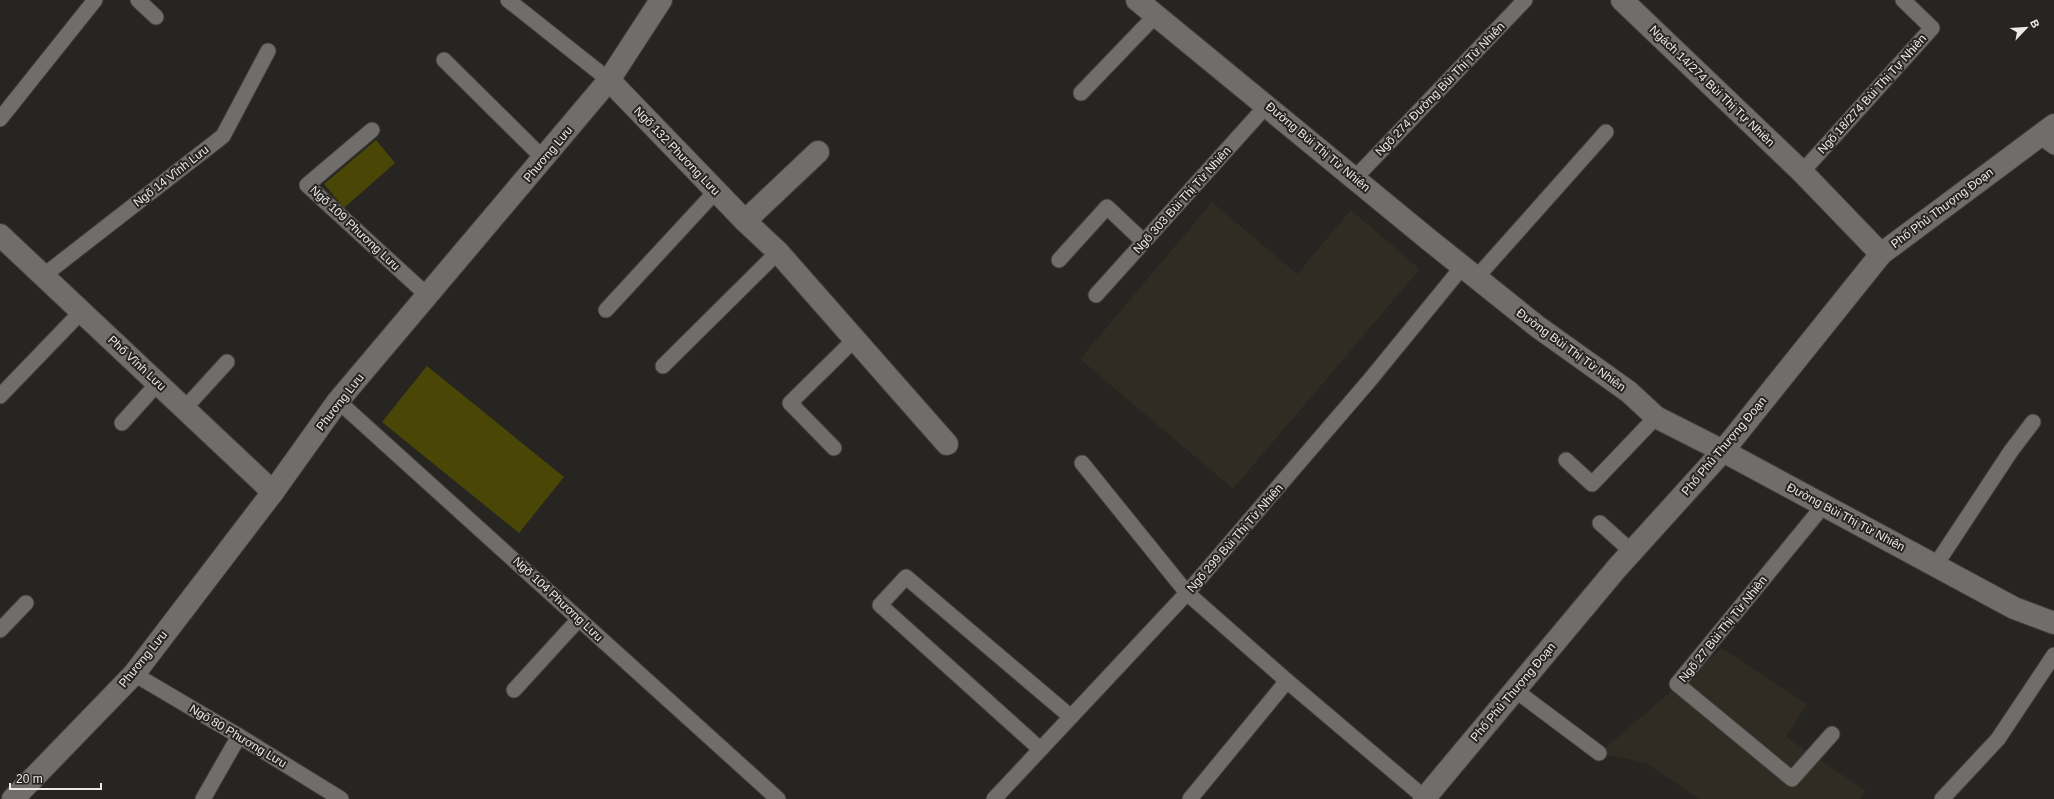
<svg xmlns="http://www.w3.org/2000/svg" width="2054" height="799" viewBox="0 0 2054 799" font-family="Helvetica,sans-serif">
  <rect width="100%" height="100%" fill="#262522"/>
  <g fill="#302b23">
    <polygon points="1212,202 1297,274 1351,210 1420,269 1233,489 1080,359"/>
    <polygon points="1722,648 1807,704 1786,737 1866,791 1860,799 1699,799 1646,763 1599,753"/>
  </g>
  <g fill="#4a4606">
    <polygon points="376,140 395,163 344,208 324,184"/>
    <polygon points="427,366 564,477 519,533 382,422"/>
  </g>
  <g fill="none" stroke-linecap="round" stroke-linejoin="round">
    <g stroke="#403f3d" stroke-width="17">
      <g id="service">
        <polyline points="138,0 156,17"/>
        <polyline points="508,0 609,80"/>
        <polyline points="444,60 544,159"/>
        <polyline points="1081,93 1156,15"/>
        <polyline points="0,119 95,0"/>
        <polyline points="372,130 307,185 428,296"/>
        <polyline points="2039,136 2054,147"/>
        <polyline points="1802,172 1932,28 1903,0"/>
        <polyline points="1355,178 1525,0"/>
        <polyline points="1059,260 1107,207 1144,242"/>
        <polyline points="43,276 223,136 268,51"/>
        <polyline points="1477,277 1606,132"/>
        <polyline points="1096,295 1267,105"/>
        <polyline points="606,310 716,191"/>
        <polyline points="663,366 778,252"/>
        <polyline points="0,396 82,311"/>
        <polyline points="338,401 778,799"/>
        <polyline points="185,408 227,362"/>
        <polyline points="122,423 158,383"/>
        <polyline points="834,448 790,403 855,339"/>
        <polyline points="1566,460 1592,484 1656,417"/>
        <polyline points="1082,463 1187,593 1287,681 1425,798"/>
        <polyline points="1824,505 1677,684 1792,779 1832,734"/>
        <polyline points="1600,523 1631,551"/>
        <polyline points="1935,566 2011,451 2033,422"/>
        <polyline points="0,630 26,603"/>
        <polyline points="134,674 239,736 341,799"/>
        <polyline points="514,690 579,619"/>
        <polyline points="1515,690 1599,753"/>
        <polyline points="1040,749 880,605 906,577 1071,717"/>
        <polyline points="203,799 239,736"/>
        <polyline points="994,799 1187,593 1369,381 1463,266"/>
        <polyline points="1190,799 1287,681"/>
        <polyline points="1942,799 1998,739 2054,655"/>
      </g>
    </g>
    <g stroke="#403f3d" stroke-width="24">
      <g id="minor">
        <polyline points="1622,0 1802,172 1881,254"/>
        <polyline points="609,80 745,221 778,252 947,444"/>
        <polyline points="745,221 818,152"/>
        <polyline points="0,235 273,492"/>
      </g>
    </g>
    <g stroke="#403f3d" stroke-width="24">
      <g id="tertiary">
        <polyline points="1137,0 1428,239 1538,327 1629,392 1656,417 1723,451 2014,608 2054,623"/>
        <polyline points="13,799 134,674 273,492 338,401 609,80 661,0"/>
      </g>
    </g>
    <g stroke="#403f3d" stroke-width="24">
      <polyline id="secondary" points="1424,799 1617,568 1723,451 1881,254 2054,125"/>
    </g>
    <use href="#service" stroke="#706e6b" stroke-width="15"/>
    <use href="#minor" stroke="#706e6b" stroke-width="22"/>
    <use href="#tertiary" stroke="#706e6b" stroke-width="22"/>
    <use href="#secondary" stroke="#706e6b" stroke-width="22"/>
  </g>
  <g text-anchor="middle" stroke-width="4" stroke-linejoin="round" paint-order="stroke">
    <g font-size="12" fill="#edebea" stroke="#262522">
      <text transform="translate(1712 86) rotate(44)" y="4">Ngách 14/274 Bùi Thị Tự Nhiên</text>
      <text transform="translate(1440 89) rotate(-46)" y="4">Ngõ 274 Đường Bùi Thị Từ Nhiên</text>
      <text transform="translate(1872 94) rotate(-48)" y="4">Ngõ 18/274 Bùi Thị Tự Nhiên</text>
      <text transform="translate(1318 147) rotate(40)" y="4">Đường Bùi Thị Từ Nhiên</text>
      <text transform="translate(677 151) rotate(46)" y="4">Ngõ 132 Phương Lưu</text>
      <text transform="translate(548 154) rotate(-50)" y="4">Phương Lưu</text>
      <text transform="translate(171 176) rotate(-38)" y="4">Ngõ 14 Vĩnh Lưu</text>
      <text transform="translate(1182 200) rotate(-48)" y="4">Ngõ 303 Bùi Thị Từ Nhiên</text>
      <text transform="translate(1942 208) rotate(-37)" y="4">Phố Phủ Thượng Đoạn</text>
      <text transform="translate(355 228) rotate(43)" y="4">Ngõ 109 Phương Lưu</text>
      <text transform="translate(1571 350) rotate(36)" y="4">Đường Bùi Thị Từ Nhiên</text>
      <text transform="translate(137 363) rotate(43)" y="4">Phố Vĩnh Lưu</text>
      <text transform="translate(340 402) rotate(-52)" y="4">Phương Lưu</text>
      <text transform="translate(1724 446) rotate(-50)" y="4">Phố Phủ Thượng Đoạn</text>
      <text transform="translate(1846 517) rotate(28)" y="4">Đường Bùi Thị Từ Nhiên</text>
      <text transform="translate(1235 538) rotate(-49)" y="4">Ngõ 299 Bùi Thị Từ Nhiên</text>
      <text transform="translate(558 599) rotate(43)" y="4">Ngõ 104 Phương Lưu</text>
      <text transform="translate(1723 629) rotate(-51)" y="4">Ngõ 27 Bùi Thị Từ Nhiên</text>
      <text transform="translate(143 659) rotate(-51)" y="4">Phương Lưu</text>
      <text transform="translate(1513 692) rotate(-50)" y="4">Phố Phủ Thượng Đoạn</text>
      <text transform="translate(238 736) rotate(31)" y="4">Ngõ 80 Phương Lưu</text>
    </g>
  </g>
  <g transform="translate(2026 28) rotate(65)" stroke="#262522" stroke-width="3" paint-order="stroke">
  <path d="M0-3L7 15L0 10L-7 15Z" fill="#edebea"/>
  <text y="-6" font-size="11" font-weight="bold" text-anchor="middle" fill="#edebea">B</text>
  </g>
  <path d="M10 783v6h91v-6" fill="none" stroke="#edebea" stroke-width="2"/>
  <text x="16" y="783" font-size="12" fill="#edebea" stroke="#262522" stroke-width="3" paint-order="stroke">20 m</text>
</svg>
